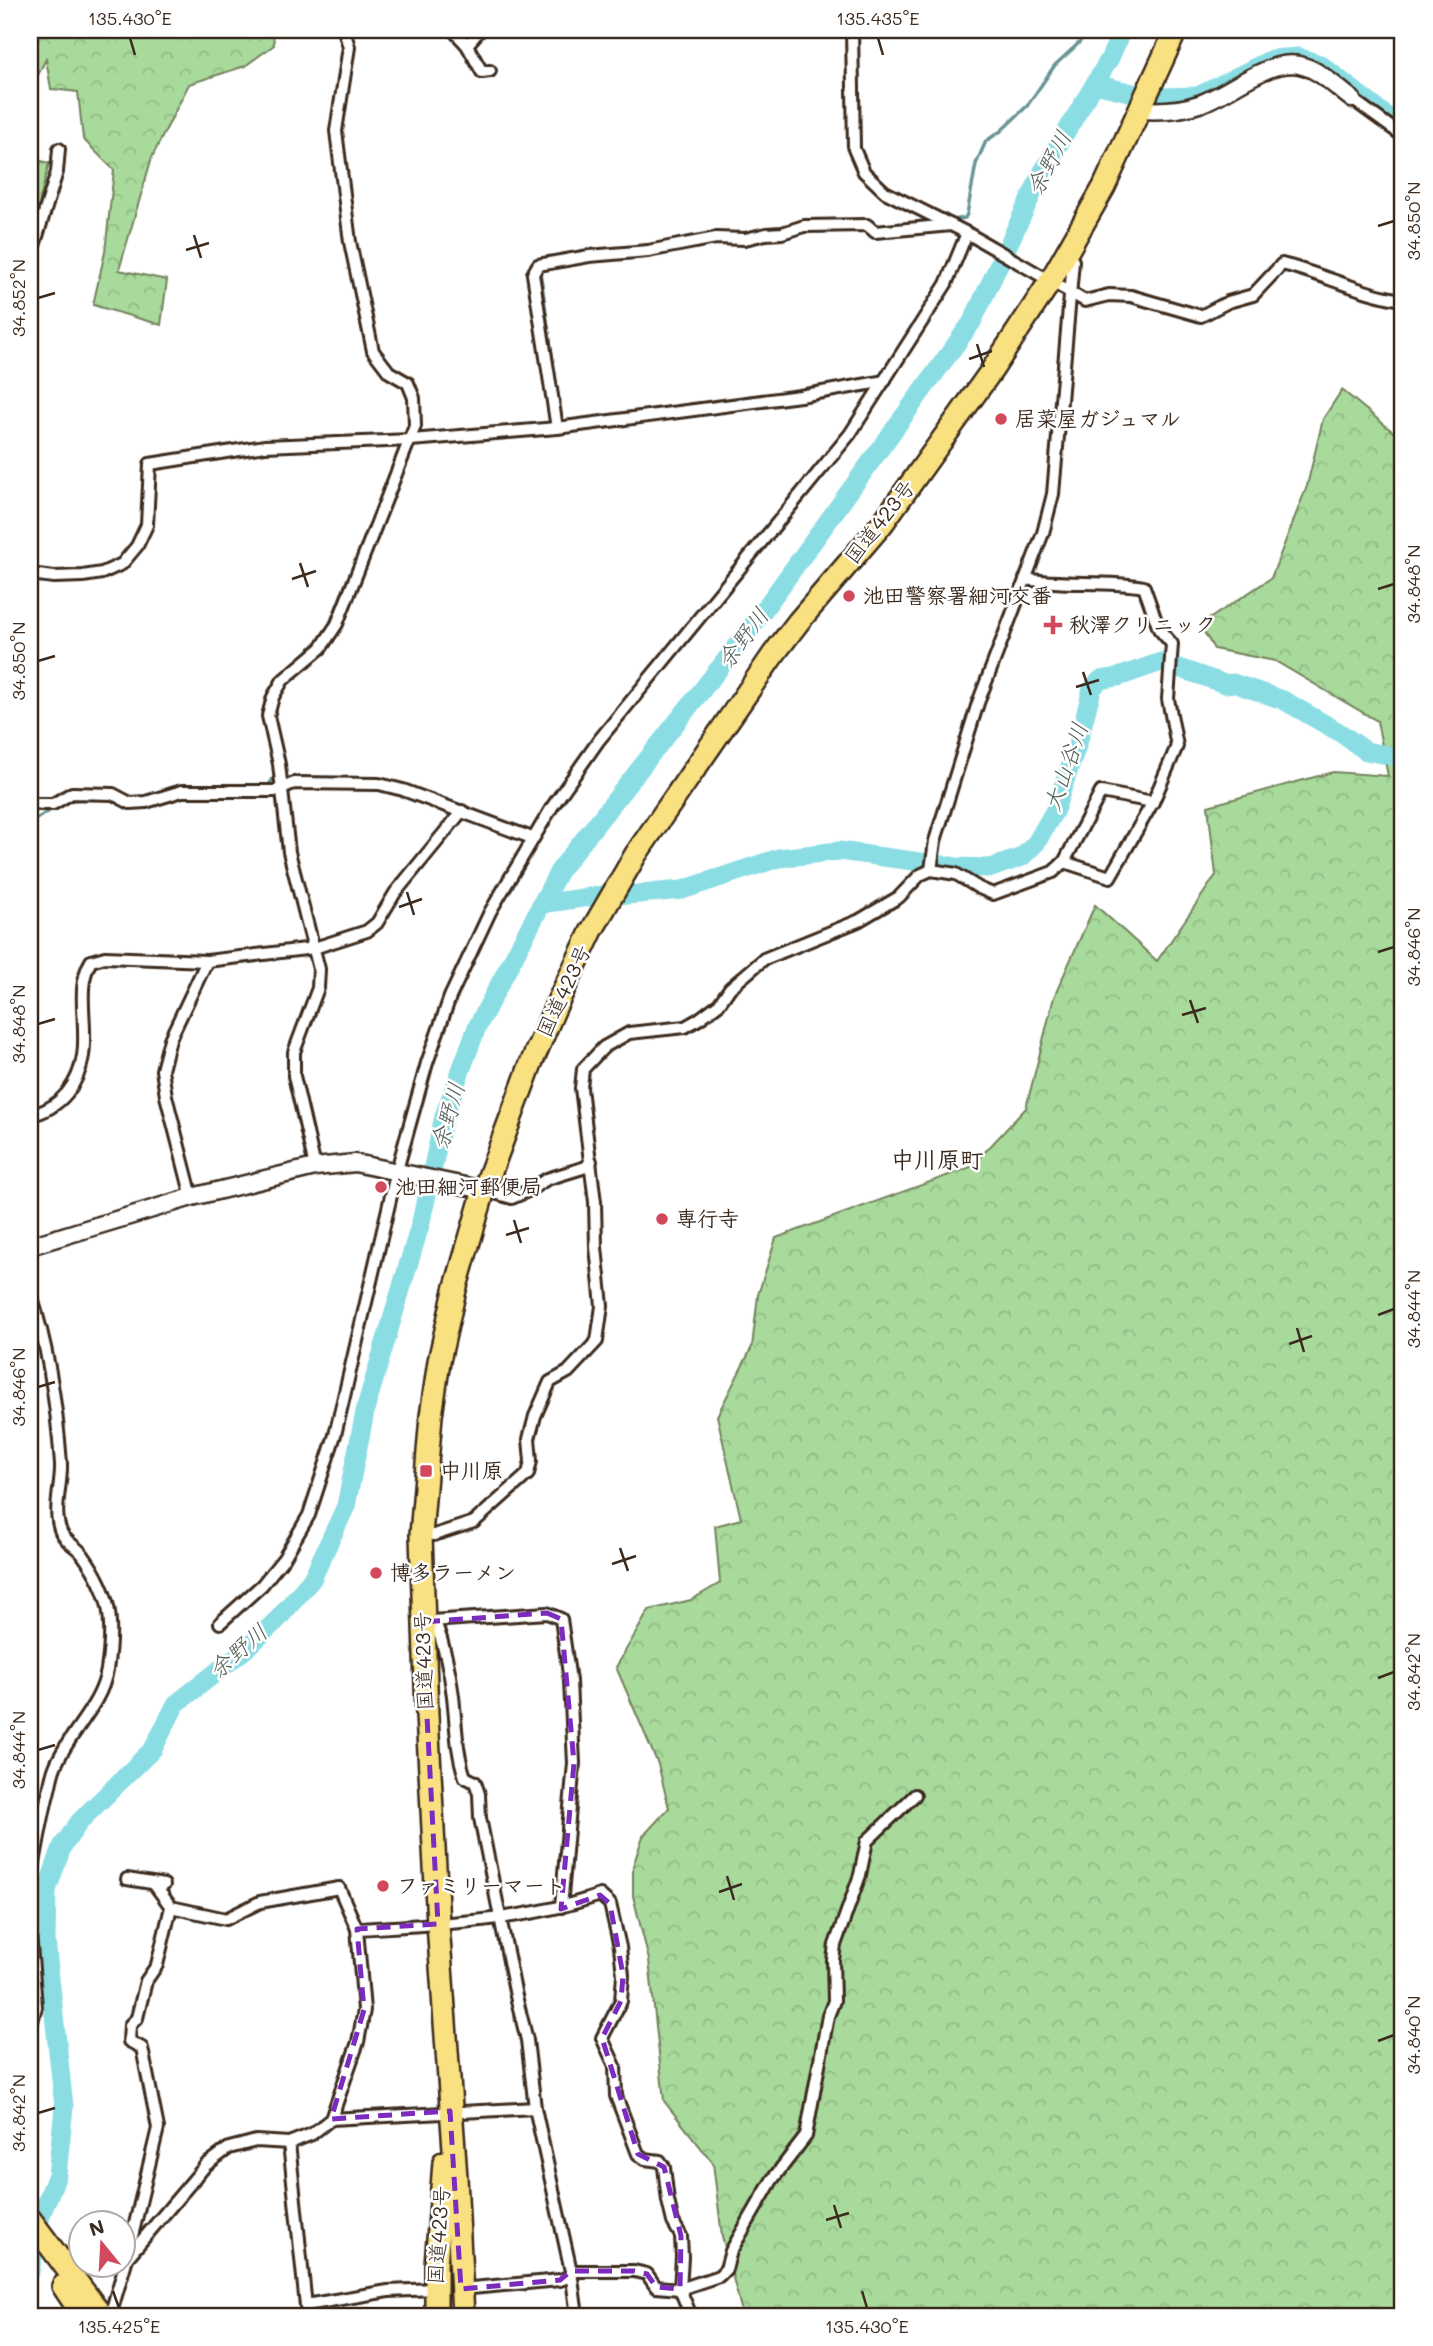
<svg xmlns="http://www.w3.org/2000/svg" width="1433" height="2346" viewBox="0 0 1433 2346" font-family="Mali,'Klee One',sans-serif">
  <defs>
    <pattern id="forest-crowns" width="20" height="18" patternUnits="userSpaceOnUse" patternTransform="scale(1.75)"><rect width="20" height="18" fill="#a8da9b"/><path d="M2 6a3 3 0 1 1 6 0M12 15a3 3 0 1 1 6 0" fill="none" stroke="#92bb85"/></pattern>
  </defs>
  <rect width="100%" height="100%" fill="#fff"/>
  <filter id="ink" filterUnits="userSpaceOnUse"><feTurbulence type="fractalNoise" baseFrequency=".0143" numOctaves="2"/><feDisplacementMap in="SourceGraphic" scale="14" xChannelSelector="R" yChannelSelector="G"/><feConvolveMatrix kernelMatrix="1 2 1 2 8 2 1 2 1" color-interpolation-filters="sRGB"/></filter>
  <g filter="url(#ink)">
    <g fill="url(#forest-crowns)" stroke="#72825c" stroke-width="2">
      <polygon points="30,30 273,30 274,45 245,66 189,84 152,157 119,270 167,280 161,325 93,305 105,252 114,170 83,139 78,92 51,89 46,59 30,91"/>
      <polygon points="30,158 49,163 34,225 30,226"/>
      <polygon points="1342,390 1403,440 1403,2316 743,2316 722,2236 713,2163 664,2101 649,1960 633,1896 633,1866 643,1836 669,1808 658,1764 616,1667 649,1610 691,1600 720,1583 715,1526 741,1519 717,1416 752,1347 758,1295 776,1238 971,1167 1026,1108 1054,997 1095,905 1157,961 1216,875 1208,806 1333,772 1388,776 1377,721 1275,661 1214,649 1200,625 1271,578 1307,486 1323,419"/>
    </g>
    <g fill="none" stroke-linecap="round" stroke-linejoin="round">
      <g stroke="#6b9595" stroke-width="3.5">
        <polyline points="953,220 965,218 967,214 976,164 986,141 1001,131 1027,106 1055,65 1079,43 1087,30"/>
        <polyline points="701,246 724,243"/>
        <polyline points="611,259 631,258"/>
        <polyline points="540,271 561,418 544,424"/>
        <polyline points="292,666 319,640 329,626 371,522"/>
        <path d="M267 736C262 716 262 694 278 679"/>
        <polyline points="206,786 269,785 276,774"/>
        <polyline points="68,800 102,799"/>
        <polyline points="30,823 55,807"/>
      </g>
      <g stroke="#8bdde4" stroke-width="19">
        <polyline points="1095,84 1137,94"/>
        <polyline points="1160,97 1198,96 1272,59 1298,57 1320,64 1403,129"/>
        <polyline points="627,895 682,890 779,858 839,851 957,867 991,868 1022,857 1036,843 1055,810 1078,743 1092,689 1100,680 1118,677 1161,662 1225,684 1233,683 1283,700 1339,732 1366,751 1403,758"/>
        <polyline points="541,904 603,895"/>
        <polyline points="30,2271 41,2215 57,2175 64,2107 46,1941 47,1890 62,1847 80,1821 153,1749 176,1704 247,1648 278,1619 312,1579 346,1506 366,1407 421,1222 444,1116 477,1027 559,871 744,637 972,322 1043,171 1110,58 1122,30"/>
      </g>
      <g stroke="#3b2a1e" stroke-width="16">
        <g id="street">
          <polyline points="453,30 467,45 482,72 490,71"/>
          <path d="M852 30 854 149 864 172 885 192 967 233 1085 301 1109 295 1131 296 1201 316 1228 302 1253 295 1282 264C1323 274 1361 294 1403 300"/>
          <polyline points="467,45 480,30"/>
          <polyline points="1352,99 1403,136"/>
          <polyline points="30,259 57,172 59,149"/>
          <polyline points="557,428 800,396 885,381"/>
          <polyline points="30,574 54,577 83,576 102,573 122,564 137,546 147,525 150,464 265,446 411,440 557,428 533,274 538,265 589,256 648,251 716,238 745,239 766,234 782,233 804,226 867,225 875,232 951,225"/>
          <polyline points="30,804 53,804 72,793 113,794 130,803 146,802 182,791 275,791 294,783 379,784 403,790 532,838"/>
          <polyline points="1064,862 1101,792 1153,802"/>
          <polyline points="931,870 935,841 978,703 1043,533 1053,494 1073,261 1067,252"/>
          <path d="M30 1115C44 1113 58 1104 67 1093 102 1050 69 997 91 961L105 957 207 961 314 948 367 931 377 923 395 893 462 811"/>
          <polyline points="315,1167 294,1076 294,1052 318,988 319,969 289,852 279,764 268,716 273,697 283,680 321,648 337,624 415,426 414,398 408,383 389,372 373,351 350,242 336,131 349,47 344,30"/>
          <polyline points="484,1190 512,1198 528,1191 547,1179 586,1167 591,1161"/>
          <polyline points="192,1197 166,1096 162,1070 170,1039 207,961"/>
          <path d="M30 1292C48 1346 57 1407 61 1464 62 1485 52 1511 61 1532 66 1543 77 1546 83 1555 112 1595 114 1622 107 1670 101 1707 68 1733 55 1767 51 1777 50 1788 47 1798 40 1828 35 1857 30 1887"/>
          <path d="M421 1535H434L474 1522 528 1474 531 1461 529 1439 535 1416 550 1382 568 1372 597 1341 602 1306 596 1247 595 1202 581 1088 583 1069 604 1047 629 1033 685 1027 699 1019 719 1004 730 988 764 959 858 921 899 897 920 875 931 870 956 874 979 888 993 894 1053 872 1064 862 1110 877 1153 802 1177 746 1168 699 1172 644 1159 629 1144 587C1105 580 1065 586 1025 579"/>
          <polyline points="431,1621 547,1613 561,1619 570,1681 574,1763 561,1907"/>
          <path d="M435 1621C444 1645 450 1671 453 1696 456 1723 456 1751 465 1777L475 1782 479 1794 480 1818 516 1996 527 2040 535 2108 571 2271 577 2316"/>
          <polyline points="220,1623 262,1585 284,1558 309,1515 335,1435 397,1170 427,1063 450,997 490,912 552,807 599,740 850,434 946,284 967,233"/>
          <polyline points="127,1879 164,1885"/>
          <path d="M357 1929C438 1924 523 1922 600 1895L610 1904 620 1947 623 1975 621 2001 602 2038 615 2066 616 2096 638 2154 645 2159 660 2161 664 2167 668 2201 673 2222 681 2236 682 2257 680 2289 691 2316"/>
          <polyline points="30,1933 36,2007 30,2029"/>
          <polyline points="331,2119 535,2108"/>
          <polyline points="289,2143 307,2316"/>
          <polyline points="128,2253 158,2128 142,2048 129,2041 130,2025 137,2018 146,1981 157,1965 171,1907"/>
          <polyline points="571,2271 634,2271 647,2274 656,2287 680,2289 719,2276 726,2269 731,2251 772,2180 806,2136 828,2016 834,2001 833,1960 835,1945 860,1875 867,1841 915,1795"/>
          <polyline points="461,2289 560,2280 571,2276"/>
          <polyline points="306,2305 388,2291 435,2289"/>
          <polyline points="110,2316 127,2258 206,2165 229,2148 256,2141 289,2143 312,2134 331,2119 358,2042 364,2010 357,1929 339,1888 260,1902 226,1919 171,1907 154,1884"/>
        </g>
      </g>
      <g stroke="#3b2a1e" stroke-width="21">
        <g id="secondary">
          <path d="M1141 110C1159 111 1182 110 1199 104 1230 94 1270 56 1303 66 1321 71 1337 88 1352 99"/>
          <polyline points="30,1246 192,1197 315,1167 355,1163 484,1190"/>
        </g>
      </g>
      <g stroke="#3b2a1e" stroke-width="26">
        <g id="highway">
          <polyline points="30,2219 102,2316"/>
          <polyline points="63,2286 83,2316"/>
          <polyline points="436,2316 436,2265 444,2162"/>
          <polyline points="463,2316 456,2177 438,1924 427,1715 421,1535 431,1416 439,1361 455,1290 484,1190 530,1066 554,1010 592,930 636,854 773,655 799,621 882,524 992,370 1051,280 1104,187 1176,30"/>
        </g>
      </g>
      <use href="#street" stroke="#fff" stroke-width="10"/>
      <use href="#secondary" stroke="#fff" stroke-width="16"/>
      <use href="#highway" stroke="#f9e181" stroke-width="21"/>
    </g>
  </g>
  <path fill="none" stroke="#7b2cbf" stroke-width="5" stroke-dasharray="14 9" stroke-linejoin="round" d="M547 1613 561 1619 574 1763 561 1909 600 1895 610 1904 623 1975 621 2001 602 2038 638 2154 664 2167 681 2236 680 2289 656 2287 647 2274 634 2271H571L560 2280 461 2289 450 2111 331 2119 364 2010 357 1929 438 1924 422 1622Z"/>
  <path fill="none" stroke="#3b2a1e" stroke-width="2.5" d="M130 38 135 55M878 38 883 55M1378 226 1394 221M194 235 201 258M186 250 209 243M38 298 55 293M977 344 984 367M969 359 992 351M300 563 308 587M292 579 316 571M1378 589 1394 584M38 661 55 656M1083 672 1091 695M1076 687 1099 680M407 892 414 915M399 907 422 899M1378 952 1394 947M1190 1000 1198 1023M1182 1015 1206 1008M38 1024 55 1019M514 1220 521 1243M506 1235 529 1228M1378 1315 1394 1309M1297 1328 1304 1352M1289 1344 1312 1336M38 1387 55 1382M620 1548 628 1571M612 1564 636 1556M1378 1678 1394 1672M38 1750 55 1745M727 1876 734 1900M719 1892 742 1884M1378 2041 1394 2035M38 2113 55 2108M834 2205 841 2228M826 2220 849 2213M113 2291 119 2308M862 2291 867 2308"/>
  <g fill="#d1495b" stroke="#fff" stroke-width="2.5">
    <circle cx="1001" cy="419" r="7"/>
    <circle cx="849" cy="596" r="7"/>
    <path d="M1049.5 614.5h7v7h7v7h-7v7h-7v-7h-7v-7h7z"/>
    <circle cx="381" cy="1187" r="7"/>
    <circle cx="662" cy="1219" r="7"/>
    <rect x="419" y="1464" width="14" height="14" rx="3.5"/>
    <circle cx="376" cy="1573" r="7"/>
    <circle cx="383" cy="1886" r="7"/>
  </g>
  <g text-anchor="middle" stroke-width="5" stroke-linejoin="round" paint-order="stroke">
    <g font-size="21" font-weight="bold" fill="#3b2a1e" stroke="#fff" text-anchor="start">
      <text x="1015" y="426">居菜屋ガジュマル</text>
      <text x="863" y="603">池田警察署細河交番</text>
      <text x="1069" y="632">秋澤クリニック</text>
      <text x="395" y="1194">池田細河郵便局</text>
      <text x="676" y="1226">専行寺</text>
      <text x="440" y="1478">中川原</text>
      <text x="390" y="1580">博多ラーメン</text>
      <text x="397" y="1893">ファミリーマート</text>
    </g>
    <g font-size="21" fill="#3b2a1e" stroke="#fff">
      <text transform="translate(880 522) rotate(-52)" y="7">国道423号</text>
      <text transform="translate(564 991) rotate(-65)" y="7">国道423号</text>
      <text transform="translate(424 1661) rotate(-92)" y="7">国道423号</text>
      <text transform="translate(439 2235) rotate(-86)" y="7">国道423号</text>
    </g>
    <g font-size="23" font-style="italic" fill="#536059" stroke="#fff">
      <text transform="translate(1049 163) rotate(-62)" y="8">余野川</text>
      <text transform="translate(743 638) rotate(-53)" y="8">余野川</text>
      <text transform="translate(1066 767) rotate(-71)" y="8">大山谷川</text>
      <text transform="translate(448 1116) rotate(-74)" y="8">余野川</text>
      <text transform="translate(238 1651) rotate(-41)" y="8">余野川</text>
    </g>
    <g font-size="23" font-weight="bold" fill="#3b2a1e" stroke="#fff">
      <text x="937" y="1168">中川原町</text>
    </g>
  </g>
  <rect width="1433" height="2346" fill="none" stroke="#fff" stroke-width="77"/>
  <g transform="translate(102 2244) rotate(342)"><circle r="33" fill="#ffffff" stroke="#b1aaa5" stroke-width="2"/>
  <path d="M0-5L12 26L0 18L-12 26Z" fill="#d1495b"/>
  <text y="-10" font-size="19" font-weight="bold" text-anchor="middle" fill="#3b2a1e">N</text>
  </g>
  <rect x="38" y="38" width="1356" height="2270" fill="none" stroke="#3b2a1e" stroke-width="2.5"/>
  <g font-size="18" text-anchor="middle" fill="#3b2a1e">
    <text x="130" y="25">135.430°E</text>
    <text x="878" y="25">135.435°E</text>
    <text transform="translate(1414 221) rotate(-90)" y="6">34.850°N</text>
    <text transform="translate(19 298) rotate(-90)" y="6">34.852°N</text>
    <text transform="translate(1414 584) rotate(-90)" y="6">34.848°N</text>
    <text transform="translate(19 661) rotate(-90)" y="6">34.850°N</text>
    <text transform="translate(1414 947) rotate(-90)" y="6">34.846°N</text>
    <text transform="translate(19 1024) rotate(-90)" y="6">34.848°N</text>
    <text transform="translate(1414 1309) rotate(-90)" y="6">34.844°N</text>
    <text transform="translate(19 1387) rotate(-90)" y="6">34.846°N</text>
    <text transform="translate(1414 1672) rotate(-90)" y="6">34.842°N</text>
    <text transform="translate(19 1750) rotate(-90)" y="6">34.844°N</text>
    <text transform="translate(1414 2035) rotate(-90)" y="6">34.840°N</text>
    <text transform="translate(19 2113) rotate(-90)" y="6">34.842°N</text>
    <text x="119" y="2333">135.425°E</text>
    <text x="867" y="2333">135.430°E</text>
  </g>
</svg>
